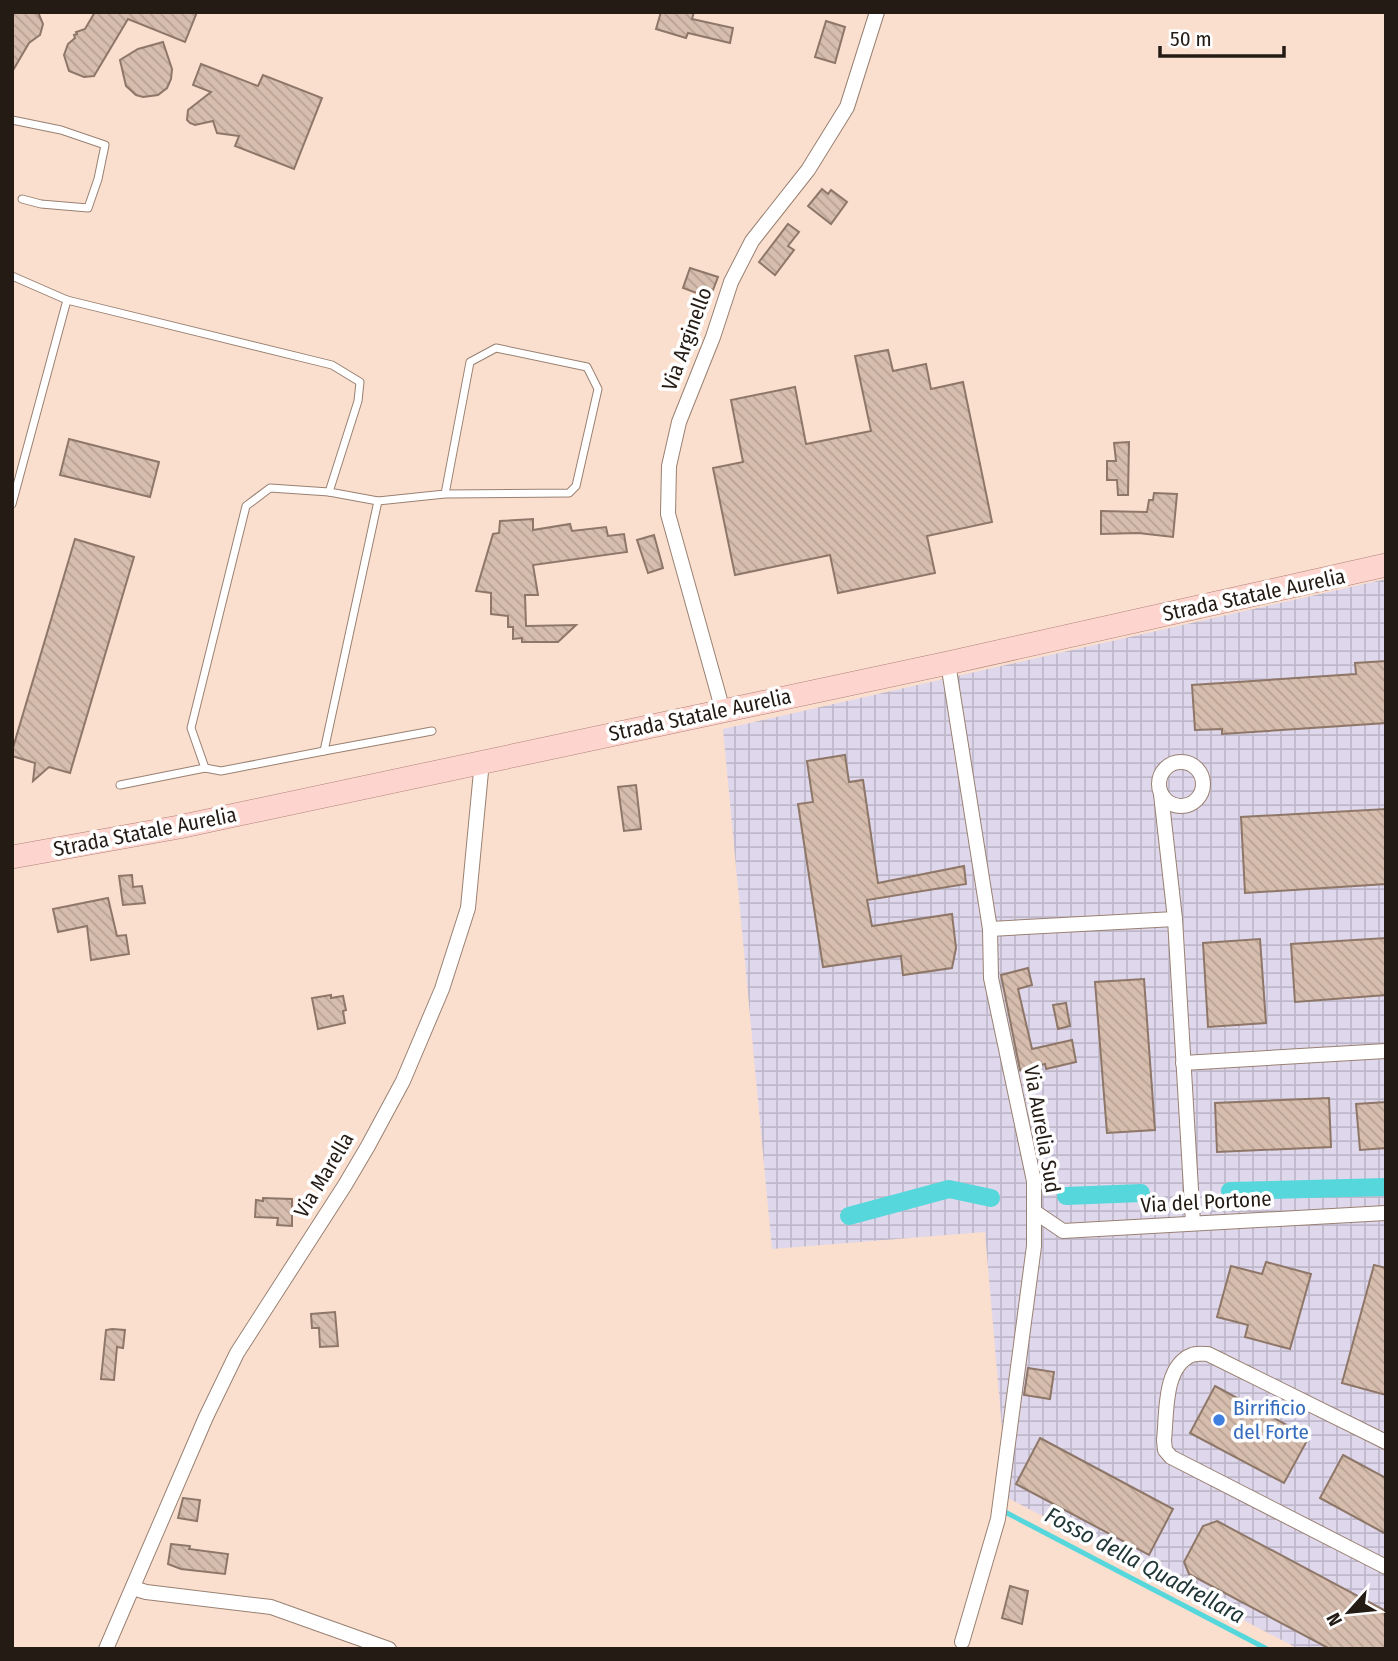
<svg xmlns="http://www.w3.org/2000/svg" width="1398" height="1661" viewBox="0 0 1398 1661" font-family="'Fira Sans Condensed',sans-serif">
  <defs>
    <pattern id="industrial-grid" width="8" height="8" patternUnits="userSpaceOnUse" patternTransform="scale(1.75)"><rect width="8" height="8" fill="#dfd7ec"/><path d="M0 4h8M4 0v8" fill="none" stroke="#bfb8ca"/></pattern>
    <pattern id="building-back-hatch" width="6" height="6" patternUnits="userSpaceOnUse" patternTransform="scale(1.75)"><rect width="6" height="6" fill="#d6bdad"/><path d="M-1 5l2 2M0 0l6 6M5-1l2 2" fill="none" stroke="#b8a294"/></pattern>
  </defs>
  <rect width="100%" height="100%" fill="#fadfcf"/>
  <polygon fill="url(#industrial-grid)" points="1386,579 1386,1649 1299,1649 1008,1498 985,1232 772,1249 723,729"/>
  <g fill="none" stroke-linecap="round" stroke-linejoin="round">
    <polyline stroke="#56d7dc" stroke-width="5" points="1007,1513 1267,1649"/>
    <g stroke="#56d7dc" stroke-width="18">
      <polyline points="1230,1191 1386,1187"/>
      <polyline points="1066,1196 1141,1193"/>
      <polyline points="849,1216 949,1189 991,1198"/>
    </g>
  </g>
  <g fill="url(#building-back-hatch)" stroke="#8e7768" stroke-width="2">
    <polygon points="12,12 38,12 43,24 40,35 29,43 12,72"/>
    <polygon points="95,12 197,12 185,42 128,19 94,76 84,77 69,71 64,55 68,44 75,38 74,35 77,34 76,32 85,29"/>
    <polygon points="661,12 694,12 692,19 733,28 730,43 688,33 686,38 656,29"/>
    <polygon points="826,21 845,27 835,63 815,57"/>
    <polygon points="163,42 172,69 171,79 167,88 158,95 143,97 136,95 126,86 120,60 138,49"/>
    <polygon points="201,64 258,86 263,75 322,98 294,169 235,146 239,136 217,133 213,121 195,125 190,123 187,120 188,110 211,92 193,85"/>
    <polygon points="822,189 828,194 831,190 847,202 831,224 808,206"/>
    <polygon points="788,224 799,232 788,246 794,250 775,275 759,262"/>
    <polygon points="690,268 718,277 713,290 705,287 702,295 683,288"/>
    <polygon points="888,350 893,371 926,364 931,389 963,382 992,522 927,536 935,573 838,593 830,555 735,575 713,468 743,462 731,400 795,387 806,444 871,431 855,356"/>
    <polygon points="69,439 159,462 150,497 60,475"/>
    <polygon points="1129,442 1128,495 1118,495 1117,480 1107,480 1107,461 1116,461 1114,443"/>
    <polygon points="1154,493 1177,494 1173,537 1138,533 1101,534 1101,511 1147,512 1149,500 1153,500"/>
    <polygon points="533,519 533,530 570,524 572,531 606,527 608,536 624,534 627,552 533,565 538,595 525,595 526,626 576,625 558,642 522,642 522,638 513,639 513,627 508,627 508,616 491,614 491,593 476,591 493,534 499,533 500,521"/>
    <polygon points="654,535 663,568 648,573 637,540"/>
    <polygon points="75,539 134,557 70,773 49,767 33,781 35,763 12,756 12,751"/>
    <polygon points="1386,661 1386,723 1222,734 1222,729 1195,730 1192,685 1356,674 1355,663"/>
    <polygon points="845,755 849,782 863,780 878,883 964,866 966,884 867,900 872,926 952,914 956,948 952,968 903,975 901,956 823,967 798,804 813,802 807,761"/>
    <polygon points="636,785 641,829 624,831 618,787"/>
    <polygon points="1386,809 1386,884 1245,893 1241,817"/>
    <polygon points="132,875 133,887 142,886 145,903 123,905 119,876"/>
    <polygon points="108,898 117,936 126,935 129,954 91,960 87,926 58,932 53,909"/>
    <polygon points="1386,938 1386,995 1295,1002 1291,944"/>
    <polygon points="1260,939 1266,1023 1208,1027 1203,943"/>
    <polygon points="1028,968 1032,985 1018,989 1032,1049 1072,1040 1076,1062 1046,1069 1045,1064 1020,1070 1001,975"/>
    <polygon points="1144,979 1155,1130 1107,1133 1095,982"/>
    <polygon points="331,995 331,998 343,996 346,1010 343,1011 345,1023 318,1029 312,998"/>
    <polygon points="1066,1003 1070,1026 1058,1029 1053,1005"/>
    <polygon points="1329,1098 1331,1147 1217,1152 1215,1103"/>
    <polygon points="1386,1102 1386,1148 1360,1150 1356,1104"/>
    <polygon points="263,1198 292,1199 292,1226 277,1225 278,1218 255,1217 256,1200 263,1201"/>
    <polygon points="1266,1262 1311,1274 1290,1349 1245,1337 1248,1325 1217,1317 1231,1266 1262,1274"/>
    <polygon points="1374,1265 1386,1268 1386,1395 1342,1383"/>
    <polygon points="335,1312 338,1346 320,1347 319,1328 312,1328 311,1314"/>
    <polygon points="112,1329 125,1330 123,1348 117,1347 114,1380 101,1379 106,1330"/>
    <polygon points="1028,1368 1054,1372 1050,1399 1024,1395"/>
    <polygon points="1215,1386 1309,1437 1284,1483 1190,1433"/>
    <polygon points="1040,1438 1173,1509 1149,1555 1016,1484"/>
    <polygon points="1343,1455 1386,1478 1386,1534 1320,1498"/>
    <polygon points="183,1498 200,1500 197,1521 178,1518"/>
    <polygon points="1217,1521 1386,1611 1386,1649 1330,1649 1189,1574 1184,1562 1203,1526"/>
    <polygon points="171,1544 190,1546 189,1549 228,1554 225,1574 181,1569 168,1564"/>
    <polygon points="1010,1586 1028,1591 1022,1624 1002,1618"/>
  </g>
  <g fill="none" stroke-linecap="round" stroke-linejoin="round">
    <g stroke="#998172" stroke-width="9">
      <g id="lane">
        <polyline points="12,120 61,130 105,145 98,179 88,208 41,204 22,199"/>
        <polyline points="12,276 67,300"/>
        <polyline points="12,504 67,300 332,365 360,382 358,401 329,492"/>
        <polyline points="324,751 432,731"/>
        <polyline points="205,768 191,728 246,506 270,488 329,492 378,501"/>
        <polyline points="120,785 205,768 221,771 324,751 378,501 445,494 569,493 576,486 598,389 587,367 496,348 470,362 445,494"/>
      </g>
    </g>
    <g stroke="#998172" stroke-width="16">
      <g id="street">
        <polyline points="948,663 990,929 991,978 1034,1181 1034,1246 998,1519 962,1642"/>
        <polyline points="723,711 668,514 669,466 679,422 713,337 731,282 752,241 808,170 847,107 877,12"/>
        <circle cx="1181" cy="784" r="22"/>
        <polyline points="1161,794 1175,919 1193,1223"/>
        <polyline points="990,929 1175,919"/>
        <polyline points="1183,1063 1386,1051"/>
        <polyline points="1035,1212 1063,1231 1386,1213"/>
        <path d="M1386 1442 1208 1354C1203 1354 1196 1353 1192 1355 1163 1366 1167 1415 1164 1440L1165 1450 1171 1457 1386 1567"/>
        <polyline points="133,1588 146,1592 271,1607 389,1649"/>
        <polyline points="106,1649 206,1417 237,1353 345,1185 368,1146 403,1081 442,989 468,908 482,761"/>
      </g>
    </g>
    <g stroke="#b08178" stroke-width="24">
      <polyline id="primary" points="12,857 179,827 948,663 1386,565"/>
    </g>
    <use href="#lane" stroke="#fff" stroke-width="7"/>
    <use href="#street" stroke="#fff" stroke-width="14"/>
    <use href="#primary" stroke="#fdd4ce" stroke-width="23"/>
  </g>
  <circle fill="#3f7fe0" stroke="#fff" stroke-width="2.5" cx="1219" cy="1420" r="7"/>
  <g text-anchor="middle" stroke-width="7" stroke-linejoin="round" paint-order="stroke">
    <g font-size="21" fill="#241b15" stroke="#fff">
      <text transform="translate(687 339) rotate(-70)" y="7">Via Arginello</text>
      <text transform="translate(1254 595) rotate(-12)" y="7">Strada Statale Aurelia</text>
      <text transform="translate(700 715) rotate(-12)" y="7">Strada Statale Aurelia</text>
      <text transform="translate(145 832) rotate(-11)" y="7">Strada Statale Aurelia</text>
      <text transform="translate(1042 1129) rotate(80)" y="7">Via Aurelia Sud</text>
      <text transform="translate(324 1175) rotate(-59)" y="7">Via Marella</text>
      <text transform="translate(1206 1202) rotate(-3)" y="7">Via del Portone</text>
    </g>
    <g font-size="21" fill="#366cbe" stroke="#fff" text-anchor="start">
      <text x="1233" y="1415">Birrificio<tspan x="1233" dy="24">del Forte</tspan></text>
    </g>
    <g font-size="23" font-style="italic" fill="#203637" stroke="#fff">
      <text transform="translate(1145 1565) rotate(28)" y="8">Fosso della Quadrellara</text>
    </g>
  </g>
  <rect width="1398" height="1661" fill="none" stroke="#241b15" stroke-width="28"/>
  <g transform="translate(1349 1612) rotate(243)" stroke="#ffffff" stroke-width="5" paint-order="stroke">
  <path d="M0-5L12 26L0 18L-12 26Z" fill="#241b15"/>
  <text y="-10" font-size="19" font-weight="bold" text-anchor="middle" fill="#241b15">N</text>
  </g>
  <path d="M1160 46v10h124v-10" fill="none" stroke="#241b15" stroke-width="3.5"/>
  <text x="1170" y="46" font-size="21" fill="#241b15" stroke="#ffffff" stroke-width="5" paint-order="stroke">50 m</text>
</svg>
